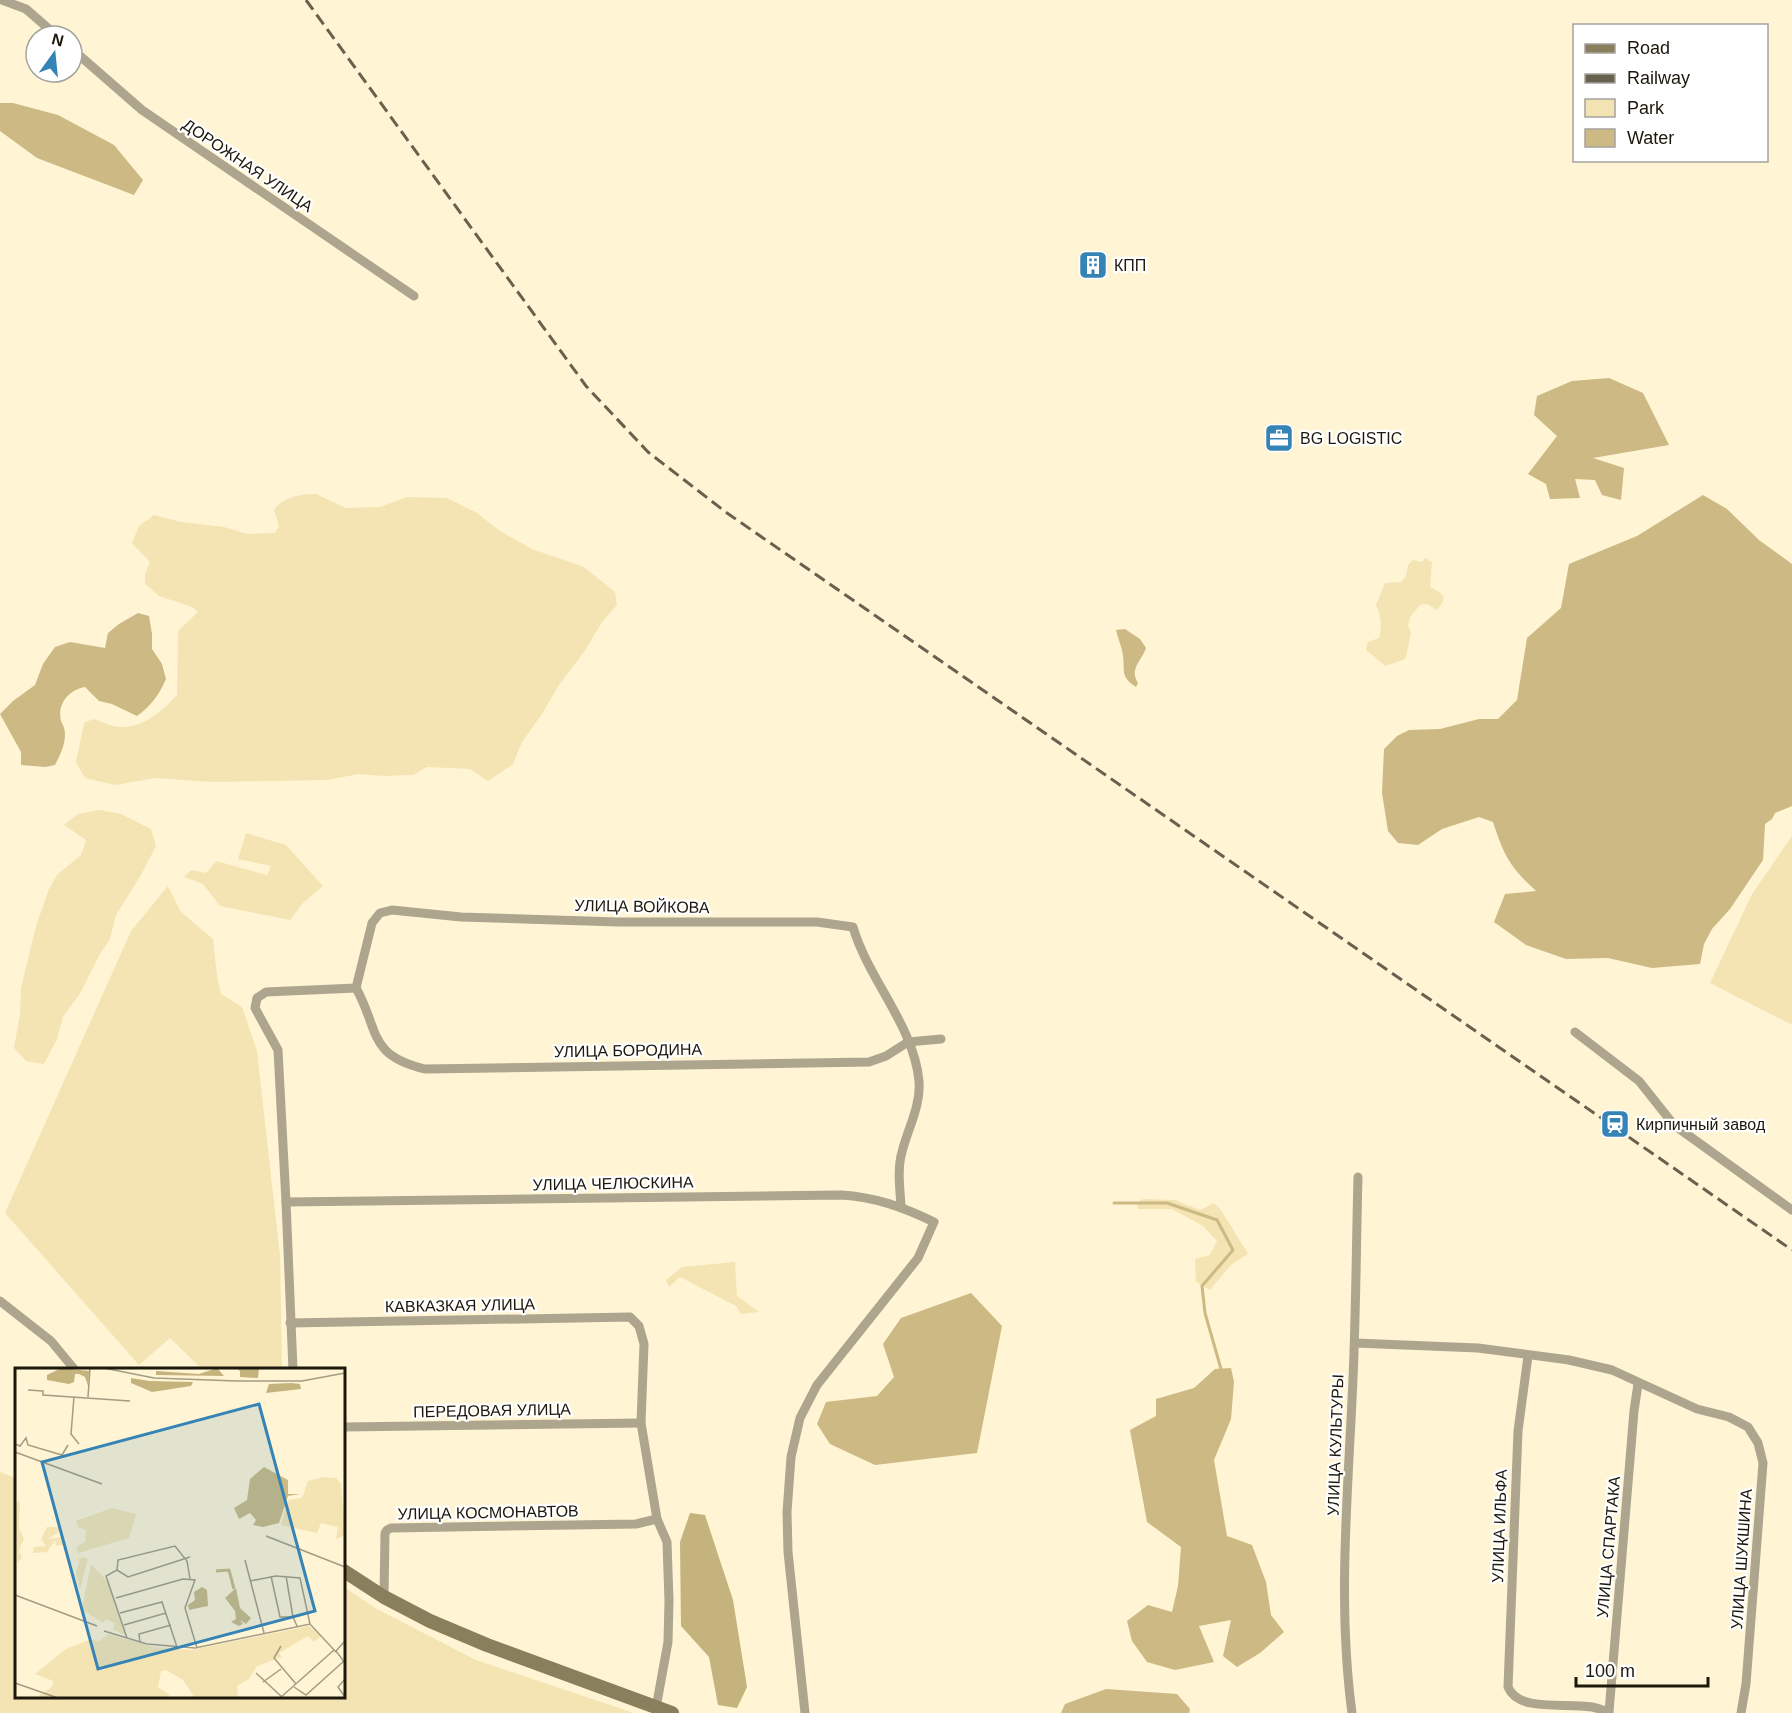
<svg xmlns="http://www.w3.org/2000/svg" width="1792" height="1713" viewBox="0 0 1792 1713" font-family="Arial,sans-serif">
  <rect width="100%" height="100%" fill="#fff4d3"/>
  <g fill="#f5e4b3">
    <path d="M316 494 346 508 380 507 407 497 447 498 477 513 500 531 532 549 584 567 615 592 617 605 602 622 584 652 559 685 542 714 522 742 513 764 488 781 470 769 427 767 413 775 383 776 359 774 326 780 211 782 156 778 115 785 85 778 76 762 84 723 93 719C102 721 111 727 120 727 144 728 162 711 177 695L178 631 198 612 192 607 159 596 145 584V574L150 562 132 543 139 526 154 515 181 522 224 527 248 534 275 533 279 526 274 510C282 497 302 494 316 494Z"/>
    <path d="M1425 558 1432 562 1430 587C1443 594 1449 596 1437 610L1427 604 1420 605 1410 617 1408 625 1411 633 1406 657 1403 660 1385 666 1366 650 1368 642 1379 638C1382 626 1381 616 1376 605L1385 583 1401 582 1406 576 1408 565 1413 560 1422 562Z"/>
    <polygon points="99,810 121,814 151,829 156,846 141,875 116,915 110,939 100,954 81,992 63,1017 57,1039 44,1064 26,1061 14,1048 20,1014 21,988 36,926 49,889 57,875 81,855 86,840 64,825 78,814"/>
    <polygon points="246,833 286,845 323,886 303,903 290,920 220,906 203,884 184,877 191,870 206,873 216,861 267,875 271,866 238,859"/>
    <polygon points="1792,836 1792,1025 1710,983 1752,894"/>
    <polygon points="168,886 181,912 213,939 217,976 221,994 242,1007 257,1051 280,1256 282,1369 202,1369 170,1338 139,1365 5,1213 131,931"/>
    <polygon points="1143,1199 1175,1200 1200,1210 1214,1203 1221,1210 1248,1254 1232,1264 1210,1290 1196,1282 1195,1259 1210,1255 1217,1241 1203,1226 1172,1209 1138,1209 1137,1203"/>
    <polygon points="735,1262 737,1296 759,1312 741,1314 736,1306 680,1277 669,1287 666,1280 682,1267"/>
    <polygon points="0,1472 16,1478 16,1696 344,1696 344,1587 375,1608 476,1660 634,1713 0,1713"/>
  </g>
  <polygon fill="#c5b37e" points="690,1513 705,1515 733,1600 747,1687 737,1708 718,1705 709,1657 681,1626 680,1542"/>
  <g fill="#ccb984">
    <polygon points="0,103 13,103 58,115 114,145 143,180 134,195 37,158 0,131"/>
    <polygon points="1609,378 1643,393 1669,445 1593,458 1624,468 1621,500 1602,495 1595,480 1575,479 1580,498 1550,499 1546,484 1528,474 1557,436 1534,415 1537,396 1572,381"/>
    <path d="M1703 495 1727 509 1759 540 1792 564V806L1775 813 1772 819 1765 824 1763 860 1730 909 1712 929 1704 944 1700 964 1652 968 1608 958 1566 959 1526 945 1494 922 1505 894 1536 891C1510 867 1504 856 1493 822L1479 817 1442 829 1418 845 1398 843 1388 831 1382 793 1384 749 1397 736 1409 730 1440 729 1479 719H1498L1517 700 1527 638 1561 608 1569 564 1637 536Z"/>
    <path d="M138 613 149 616 152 634V649L162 664 166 679C159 695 151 706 137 716L112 704 99 701 85 687C69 690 57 703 61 721 63 725 65 729 65 734 65 746 60 755 55 765L45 767 21 765V752L0 714 13 701 35 685 43 664 55 647 70 642 105 648 108 633 119 624Z"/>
    <path d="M1125 629 1140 639 1146 648C1142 661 1129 668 1138 683L1136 687C1120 676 1125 672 1123 656 1122 647 1118 639 1116 630Z"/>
    <polygon points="971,1293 1002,1326 977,1453 875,1465 830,1444 817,1424 826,1402 877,1396 894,1377 883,1344 901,1318"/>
    <polygon points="1231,1368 1234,1382 1231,1419 1214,1460 1227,1536 1252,1545 1266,1582 1271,1615 1284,1632 1260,1653 1237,1667 1223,1656 1231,1620 1199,1626 1214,1662 1175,1670 1147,1662 1132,1641 1127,1621 1148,1605 1172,1612 1178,1586 1181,1547 1147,1522 1130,1430 1156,1416 1156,1399 1194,1388 1215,1369"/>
    <polygon points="1106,1689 1177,1694 1190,1709 1189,1713 1061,1713 1065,1704"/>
  </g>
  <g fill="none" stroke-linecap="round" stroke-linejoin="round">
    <polyline stroke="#ccb984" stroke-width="3" points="1114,1203 1167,1203 1217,1220 1233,1250 1202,1286 1205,1313 1221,1369 1220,1371"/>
    <g stroke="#ada58e" stroke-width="9">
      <polyline points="2,0 26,9 57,36"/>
      <polyline points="72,49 142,110 414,296"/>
      <path d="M356 988C380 1031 367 1055 425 1069L869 1062 886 1056 908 1042 941 1039"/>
      <polyline points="1575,1032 1639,1081 1674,1125 1792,1210"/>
      <path d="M286 1202 841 1195C875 1197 903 1207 934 1222L918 1258 817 1385 800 1418 791 1457 787 1512 788 1552 805 1713"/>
      <polyline points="0,1301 51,1341 75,1370"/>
      <polyline points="290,1323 630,1317 639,1326 644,1344 641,1423 657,1519 667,1542 669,1601 668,1642 656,1708"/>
      <polyline points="1355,1343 1478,1348 1569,1360 1612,1370 1697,1409 1729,1417 1748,1427 1758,1443 1763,1463 1746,1684 1741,1713"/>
      <path d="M1528 1356 1518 1431 1508 1687C1519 1713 1565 1702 1592 1707 1598 1708 1605 1711 1609 1713"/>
      <path d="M293 1370 286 1202 278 1050 255 1008 257 998 266 992 356 988 372 923 380 913 392 910 461 917 618 922H817L853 927C868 979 914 1026 919 1081 921 1106 908 1128 902 1152 897 1169 900 1189 901 1206"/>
      <polyline points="344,1427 641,1423"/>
      <polyline points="384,1597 385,1533 387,1530 391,1528 636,1524 657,1519"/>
      <polyline points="1609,1712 1634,1411 1638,1384"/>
      <path d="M1352 1713C1338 1609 1347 1504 1352 1400 1356 1325 1356 1251 1358 1177"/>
    </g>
    <polyline stroke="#8a7f5d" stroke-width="14" points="344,1571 384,1597 430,1621 487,1645 672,1713"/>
    <polyline stroke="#67614e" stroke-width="3" stroke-dasharray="12 6" stroke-linecap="butt" points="306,0 586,386 648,452 727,513 1792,1250"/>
  </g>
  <defs>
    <g id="building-square" transform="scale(1.5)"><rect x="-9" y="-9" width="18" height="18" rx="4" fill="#3683b6" stroke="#fff"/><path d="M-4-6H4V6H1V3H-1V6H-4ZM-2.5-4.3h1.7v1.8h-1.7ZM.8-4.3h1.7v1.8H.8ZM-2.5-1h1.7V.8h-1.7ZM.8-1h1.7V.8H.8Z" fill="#fff"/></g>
    <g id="office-square" transform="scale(1.5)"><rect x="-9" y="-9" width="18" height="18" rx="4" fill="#3683b6" stroke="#fff"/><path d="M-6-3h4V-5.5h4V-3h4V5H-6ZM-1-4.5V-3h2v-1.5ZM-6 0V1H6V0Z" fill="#fff"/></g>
    <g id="station-square" transform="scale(1.5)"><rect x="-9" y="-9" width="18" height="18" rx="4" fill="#3683b6" stroke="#fff"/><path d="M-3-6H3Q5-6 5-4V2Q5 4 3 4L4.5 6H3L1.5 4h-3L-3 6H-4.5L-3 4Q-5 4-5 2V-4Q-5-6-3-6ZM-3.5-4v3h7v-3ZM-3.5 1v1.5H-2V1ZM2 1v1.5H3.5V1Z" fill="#fff"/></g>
  </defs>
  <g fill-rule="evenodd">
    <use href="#building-square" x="1093" y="265"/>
    <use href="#office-square" x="1279" y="438"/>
    <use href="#station-square" x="1615" y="1124"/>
  </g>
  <g text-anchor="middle" stroke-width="4.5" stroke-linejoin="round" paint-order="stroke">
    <g font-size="16" fill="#1c180c" stroke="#fff">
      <text transform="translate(248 165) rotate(34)" y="6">ДОРОЖНАЯ УЛИЦА</text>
      <text transform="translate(642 906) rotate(1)" y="6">УЛИЦА ВОЙКОВА</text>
      <text transform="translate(628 1050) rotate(-1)" y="6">УЛИЦА БОРОДИНА</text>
      <text transform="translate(613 1183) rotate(-1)" y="6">УЛИЦА ЧЕЛЮСКИНА</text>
      <text transform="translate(460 1305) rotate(-1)" y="6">КАВКАЗКАЯ УЛИЦА</text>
      <text transform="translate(492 1410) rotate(-1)" y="6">ПЕРЕДОВАЯ УЛИЦА</text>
      <text transform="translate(1335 1445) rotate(-88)" y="6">УЛИЦА КУЛЬТУРЫ</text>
      <text transform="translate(488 1512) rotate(-1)" y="6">УЛИЦА КОСМОНАВТОВ</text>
      <text transform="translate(1499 1526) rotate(-88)" y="6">УЛИЦА ИЛЬФА</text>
      <text transform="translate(1608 1547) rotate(-85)" y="6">УЛИЦА СПАРТАКА</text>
      <text transform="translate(1741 1559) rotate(-86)" y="6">УЛИЦА ШУКШИНА</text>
    </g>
    <g font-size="16" fill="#1c180c" stroke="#fff" text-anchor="start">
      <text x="1114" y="271">КПП</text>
      <text x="1300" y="444">BG LOGISTIC</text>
      <text x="1636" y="1130">Кирпичный завод</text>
    </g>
  </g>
  <g transform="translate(15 1368)">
    <rect width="330" height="330" fill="#fff4d3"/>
    <path d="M309 109 321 110 326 116 330 167 321 171 323 159 306 155 302 165 266 157 273 132 287 130 293 113ZM0 133 5 134 4 160 9 171 4 182 7 190 2 195ZM97 140 121 146 114 170 63 185 61 179 70 174 71 162 64 160 61 153ZM32 159H45L44 164 33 171 48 169V177L41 178 40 172 32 184 18 185 19 179 31 178 26 171ZM68 189 73 191 65 221 61 205 65 193 61 192ZM76 196 92 213 111 268 98 261 100 255 91 251 88 255 67 241ZM294 258 306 268 299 274 293 268 264 285 267 289 242 298 234 311 222 318 223 330H180L168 312 151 302 146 303 143 319 155 327 147 330H20L37 319 38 313 20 306 51 281 74 272 85 273 93 266 139 279 177 282Z" fill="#f5e4b3"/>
    <path d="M46 0 74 3 73 18 70 9 64 6H60L59 14 54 16 32 12V7ZM202 0 209 8 141 7V3L184 6ZM221 0H244L243 10 225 9V3ZM116 10 134 13 178 14 176 18 137 24 116 15ZM276 15 285 16 286 21 251 25 254 16Z" fill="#c5b37e"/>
    <path d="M249 99 273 112V126H285L273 128 264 155 248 159 238 157 241 152 235 145 224 151 219 140 232 132 235 111ZM187 219 192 222 193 238 174 242 173 237 180 232 179 224ZM221 220 225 240 236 250 231 256 225 252 228 256 224 258 216 254 221 251 220 243 210 230Z" fill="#ccb984"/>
    <path fill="none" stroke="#ccb984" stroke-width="3" d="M201 203 214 202 219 221"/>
    <path fill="none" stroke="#a49c83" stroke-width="1.5" d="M89 0 139 10 222 13H287L330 5M13 22 28 23V27L115 33M59 29 56 66 64 76M73 29 75 0M0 76 5 78 11 70 13 77 47 87 53 77M0 84 87 116M251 168 330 199M230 192 249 265M102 202 113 209 175 189M256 208 265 249H278L282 258M271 208 278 249M235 213 261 208 285 210 295 256M0 227 82 258M101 230 168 211 180 212 170 240 182 280M105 245 147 234 162 279M109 257 151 245M89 263 132 276 180 280 295 256 321 284M112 270 91 208 102 202 103 192 160 178 172 193 175 211M330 273 321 283 330 295M125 275 124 266 156 257M266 278 259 290 281 316M241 305 267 329M330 311 323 319 330 329M248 314 266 301M0 315 43 330M279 319 291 327 329 293M265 330 319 282"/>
    <path fill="#3683b6" fill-opacity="0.15" stroke="#3683b6" stroke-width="3" d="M244 36 300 243 83 301 27 94Z"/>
    <rect width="330" height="330" fill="none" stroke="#1c180c" stroke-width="3"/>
  </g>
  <rect x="1573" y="24" width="195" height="138" fill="#ffffff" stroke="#a4a39e" stroke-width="1.5"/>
  <rect x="1585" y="44" width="30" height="9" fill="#8a7f5d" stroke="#a4a39e" stroke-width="1.5"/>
  <text x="1627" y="54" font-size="18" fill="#1c180c">Road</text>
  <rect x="1585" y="74" width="30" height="9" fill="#67614e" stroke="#a4a39e" stroke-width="1.5"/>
  <text x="1627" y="84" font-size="18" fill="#1c180c">Railway</text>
  <rect x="1585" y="99" width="30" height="18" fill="#f5e4b3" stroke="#a4a39e" stroke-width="1.5"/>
  <text x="1627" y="114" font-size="18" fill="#1c180c">Park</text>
  <rect x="1585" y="129" width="30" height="18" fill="#ccb984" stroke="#a4a39e" stroke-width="1.5"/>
  <text x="1627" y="144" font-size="18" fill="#1c180c">Water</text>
  <g transform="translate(54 54) rotate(15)"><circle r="28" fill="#ffffff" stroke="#a4a39e" stroke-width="1.5"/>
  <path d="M0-4.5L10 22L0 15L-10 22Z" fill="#3683b6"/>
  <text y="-9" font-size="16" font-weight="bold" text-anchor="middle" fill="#1c180c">N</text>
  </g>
  <path d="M1576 1677v9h132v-9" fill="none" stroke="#1c180c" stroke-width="3"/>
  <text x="1585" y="1677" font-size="18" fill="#1c180c" stroke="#ffffff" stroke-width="4.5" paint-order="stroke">100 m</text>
</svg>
